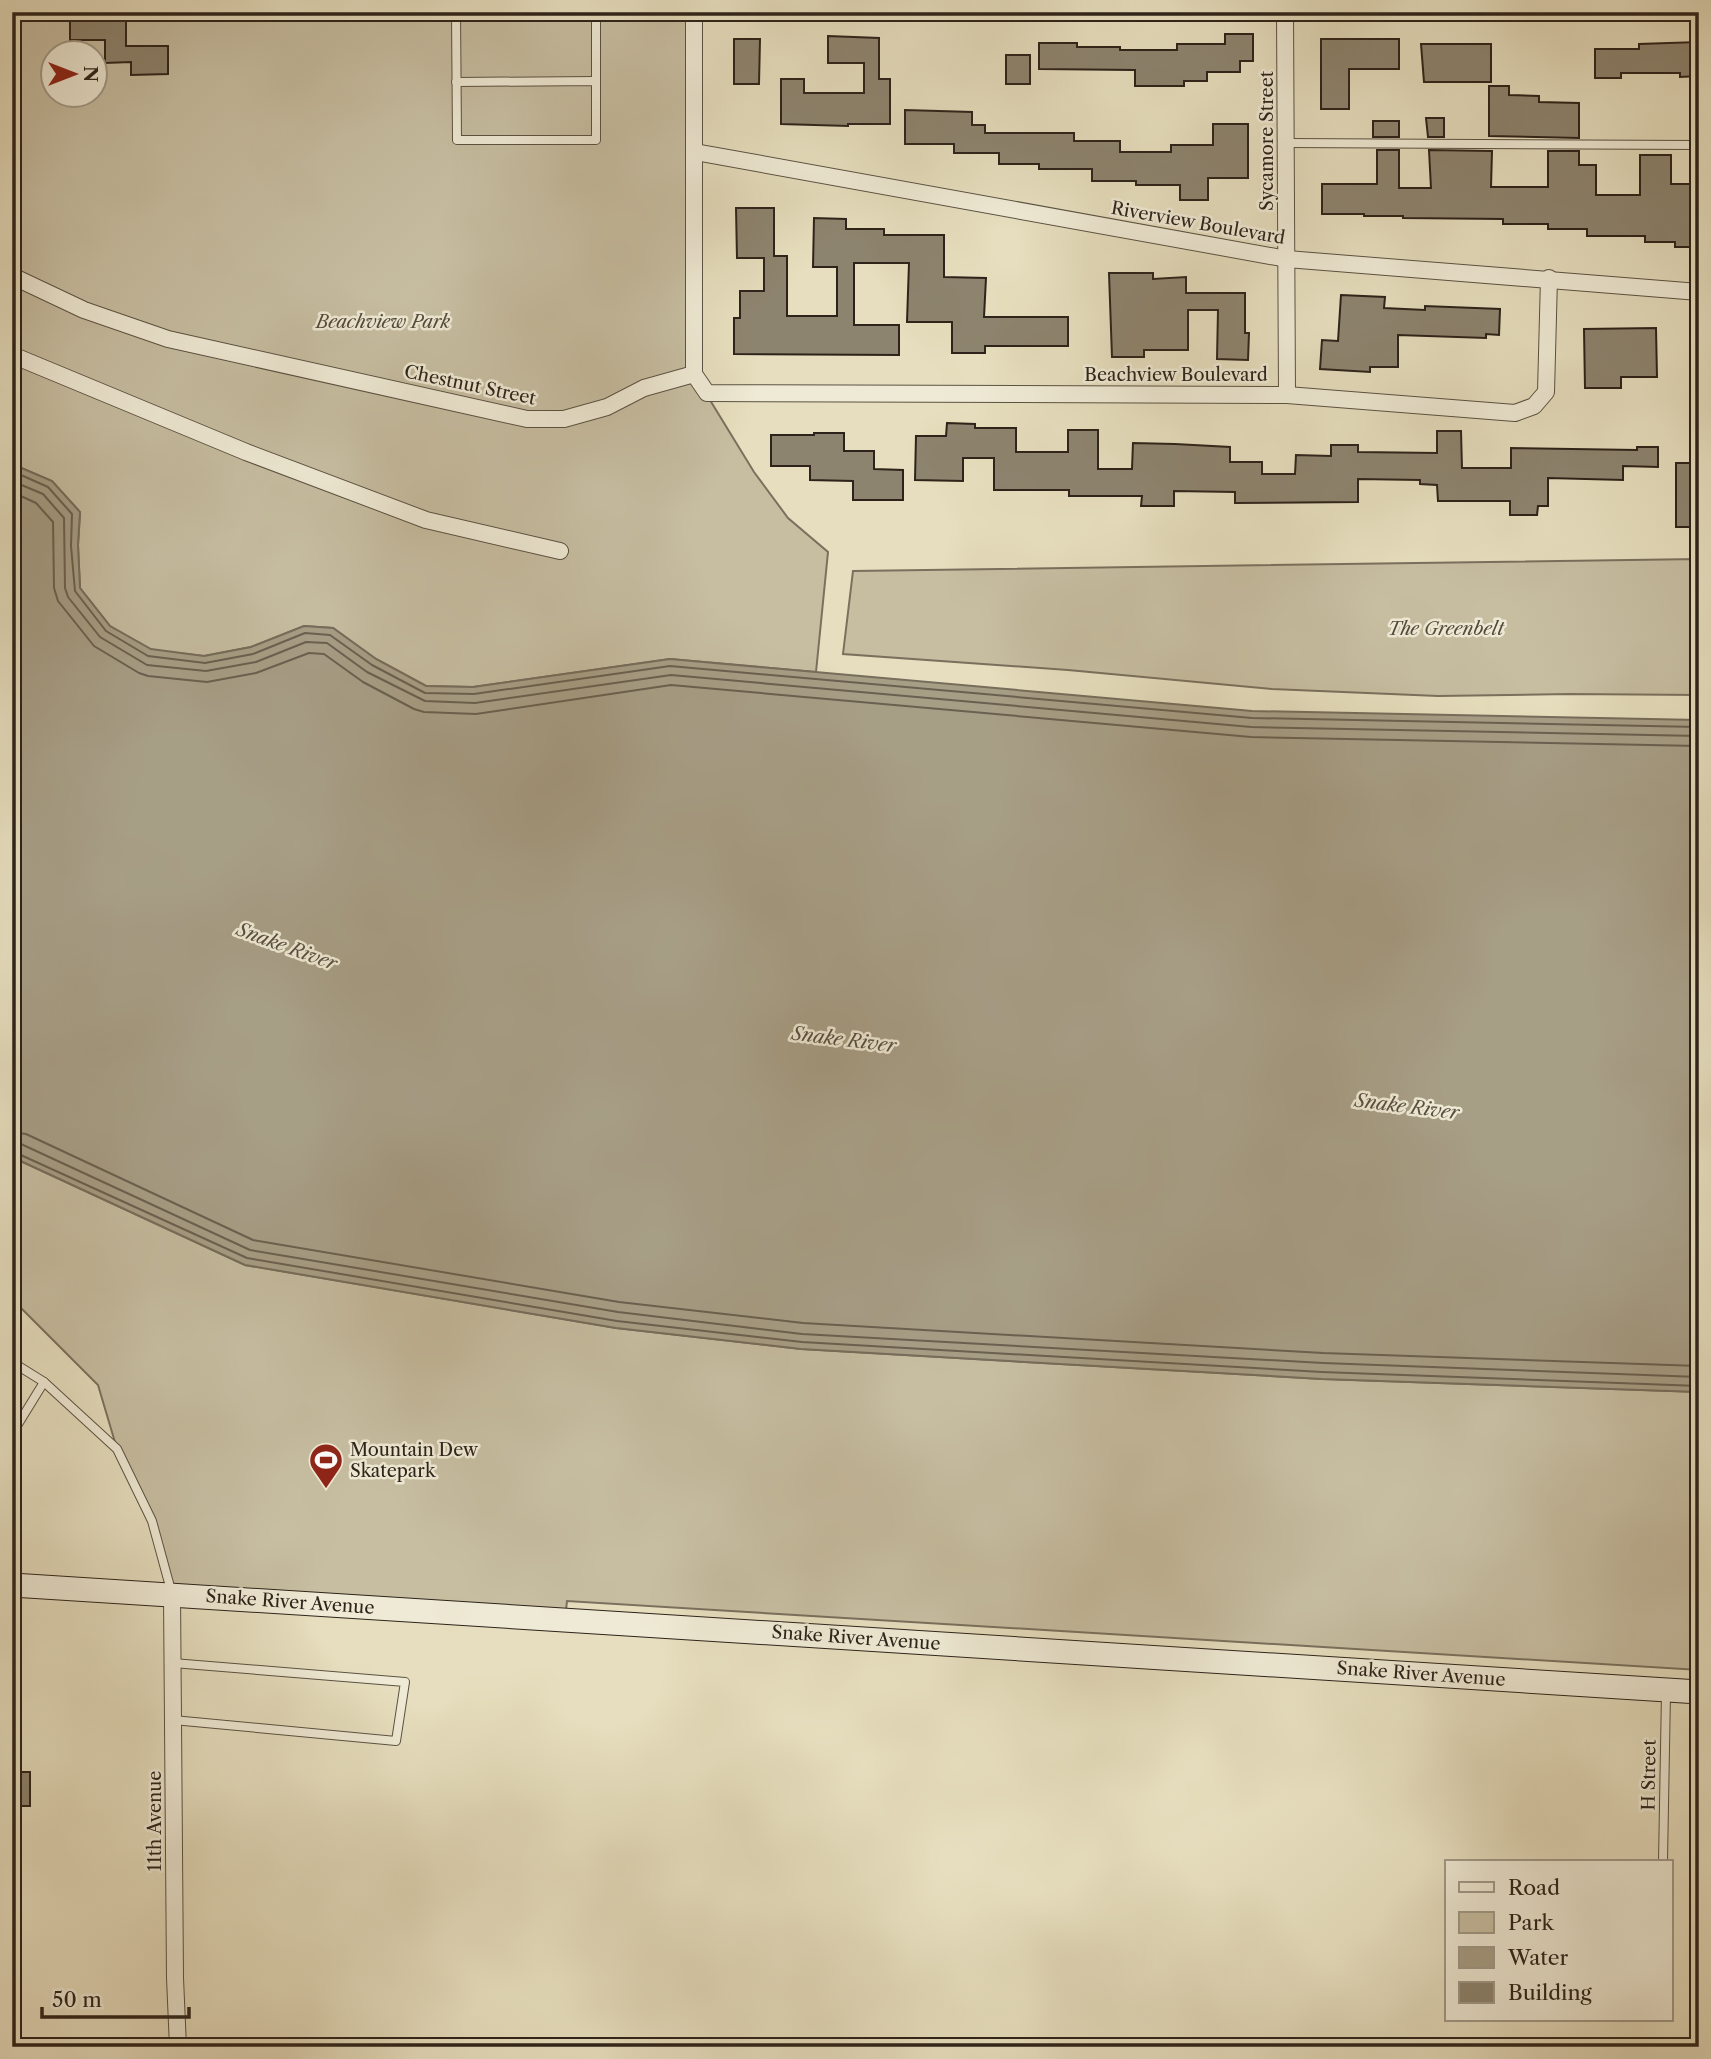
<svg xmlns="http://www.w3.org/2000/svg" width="1711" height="2059" viewBox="0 0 1711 2059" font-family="'Libre Caslon Text',serif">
  <rect width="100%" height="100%" fill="#e6debe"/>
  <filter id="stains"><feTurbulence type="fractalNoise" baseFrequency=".00286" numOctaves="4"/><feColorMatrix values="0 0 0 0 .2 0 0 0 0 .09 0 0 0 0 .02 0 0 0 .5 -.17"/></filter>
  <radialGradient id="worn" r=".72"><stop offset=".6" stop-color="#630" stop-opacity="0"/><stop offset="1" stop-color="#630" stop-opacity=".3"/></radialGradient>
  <g fill="#c7bea2" stroke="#7a705e" stroke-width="2" fill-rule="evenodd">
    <path d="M12 12H694V374L754 472 788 518 828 552 816 672 670 659 473 687 426 686 376 659 333 628 304 626 251 647 204 656 151 650 110 626 80 588 78 545 80 512 52 481 12 464ZM52 52H94V94H52Z"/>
    <polygon points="1699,559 1699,695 1569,694 1438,696 1272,689 1068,670 843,654 853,571"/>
    <polygon points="12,1157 245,1265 616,1328 801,1349 1322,1379 1699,1392 1699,1670 567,1601 565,1620 172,1595 152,1521 117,1449 98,1385 12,1299"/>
  </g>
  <polygon fill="#a79e86" stroke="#766d5b" stroke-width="2" points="12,464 52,481 80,512 78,545 80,588 110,626 151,649 204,656 251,647 304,626 333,628 376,659 426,686 473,687 670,659 1252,711 1699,720 1699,1392 1322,1379 801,1349 616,1328 245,1265 12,1157"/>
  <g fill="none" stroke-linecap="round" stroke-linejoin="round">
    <g stroke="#6a6050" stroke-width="2">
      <polyline points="12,471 48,487 72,514 71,546 75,591 106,631 148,656 205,663 253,654 305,633 330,635 372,665 425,693 474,694 670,666 1252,718 1699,727"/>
      <polyline points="12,481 43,494 64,518 65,588 68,597 100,637 147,665 206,671 256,662 306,642 327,643 367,672 425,701 475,703 671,675 1251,727 1699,736"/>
      <polyline points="12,492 36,503 53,522 54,588 58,601 94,646 139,673 148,676 207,682 256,673 309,653 324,654 363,682 414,709 424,712 476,714 671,685 1251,737 1699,746"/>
      <polyline points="12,1132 26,1134 253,1240 619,1302 803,1323 1323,1353 1699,1366"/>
      <polyline points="12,1142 21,1144 250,1250 618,1312 802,1334 1323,1363 1699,1377"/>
      <polyline points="12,1151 247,1258 617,1321 802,1342 1322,1372 1699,1386"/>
    </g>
  </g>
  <g fill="#8d846f" stroke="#2d231a" stroke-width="2">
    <polygon points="126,20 126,46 168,46 168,74 131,75 131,62 105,63 105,40 70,40 70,21"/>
    <polygon points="1225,34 1253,34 1253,61 1240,61 1240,72 1207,72 1207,81 1184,81 1184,86 1135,86 1135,70 1039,69 1039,43 1077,43 1077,47 1120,47 1120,50 1177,50 1177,44 1225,44"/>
    <polygon points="828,36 879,38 879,79 890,79 890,124 848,124 848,126 781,124 781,79 804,79 804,93 864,93 864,63 828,63"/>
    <polygon points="734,39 760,39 759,84 734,84"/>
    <polygon points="1321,39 1399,39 1399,69 1349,69 1349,109 1321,109"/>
    <polygon points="1699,42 1699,76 1680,77 1680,73 1621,73 1621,78 1595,78 1595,49 1639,49 1639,44"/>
    <polygon points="1421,44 1491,44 1491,82 1424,82"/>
    <rect x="1006" y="55" width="24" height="29"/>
    <polygon points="1489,86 1509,86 1509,95 1539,96 1539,102 1579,103 1579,138 1489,136"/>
    <polygon points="905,110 972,112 972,125 985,125 985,133 1074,133 1074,141 1120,141 1120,152 1171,152 1171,145 1213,145 1213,124 1248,124 1248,178 1208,178 1208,200 1180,200 1180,185 1136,185 1136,181 1092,181 1092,169 1039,169 1039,164 999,164 999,153 954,153 954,144 905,144"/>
    <polygon points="1426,118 1444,118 1444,137 1428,137"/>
    <rect x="1373" y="121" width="26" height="16"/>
    <polygon points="1377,150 1399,150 1399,188 1431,188 1429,150 1492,151 1491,187 1548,187 1548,151 1579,151 1579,165 1596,165 1596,195 1640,195 1640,155 1671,155 1671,184 1699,184 1699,247 1675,247 1675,242 1645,242 1645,236 1587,236 1587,229 1548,229 1548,224 1503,224 1503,219 1403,218 1403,216 1364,216 1364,214 1322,214 1322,184 1377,184"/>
    <polygon points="736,208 774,208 774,256 787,256 787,316 837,316 837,267 813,267 814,218 846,219 846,229 884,229 884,235 944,235 944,277 986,278 984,317 1068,317 1068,346 985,346 985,353 952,353 952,322 907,322 909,263 854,263 854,325 899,325 899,355 734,354 734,318 740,318 740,291 764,291 764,258 737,258"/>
    <polygon points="1109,273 1153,273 1153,279 1186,277 1186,293 1245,293 1245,333 1249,333 1248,360 1217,359 1218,310 1188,310 1188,350 1144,350 1144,357 1112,357"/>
    <polygon points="1341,295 1385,297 1384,308 1425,310 1425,306 1500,309 1499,335 1486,334 1486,338 1398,335 1398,367 1370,367 1370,372 1320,369 1322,340 1338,341"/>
    <polygon points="1656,328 1657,377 1621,377 1621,388 1585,388 1584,329"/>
    <polygon points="947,423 975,424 975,428 1016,428 1016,452 1068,452 1068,430 1098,430 1098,469 1132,469 1133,443 1175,444 1230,447 1230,462 1262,462 1262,474 1295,474 1296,455 1331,456 1331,445 1358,445 1358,452 1437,453 1437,431 1461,431 1462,468 1511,468 1511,448 1637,450 1637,447 1658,447 1658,467 1623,466 1623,480 1548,478 1548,506 1538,506 1537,515 1510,515 1510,501 1438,501 1437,485 1420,484 1420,480 1358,479 1358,502 1235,503 1235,492 1174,491 1174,506 1141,506 1142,496 1069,496 1069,490 994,490 994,458 963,458 963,481 915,480 916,436 946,436"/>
    <polygon points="814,433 844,433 844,451 874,451 874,469 903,470 903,500 853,500 853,481 810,480 810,466 771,466 771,435 814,435"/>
    <rect x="1676" y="463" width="23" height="64"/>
    <rect x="12" y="1772" width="18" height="34"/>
  </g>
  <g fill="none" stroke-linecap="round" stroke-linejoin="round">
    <g stroke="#5b5243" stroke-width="10">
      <g id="service">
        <polyline points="456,12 457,140 596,140 596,81 456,82"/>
        <polyline points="596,12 596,81"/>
        <polyline points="1286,143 1699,145"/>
        <polyline points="12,1362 44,1382"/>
        <polyline points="12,1434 44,1382 117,1449 152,1521 172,1594"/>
        <polyline points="173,1663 405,1682 396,1741 173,1720"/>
        <polyline points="1663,1861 1666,1693"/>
      </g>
    </g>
    <g stroke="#5b5243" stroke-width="18">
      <g id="minor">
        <polyline points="1285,12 1287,395"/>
        <polyline points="695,152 1287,259 1699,292"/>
        <polyline points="12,276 84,310 168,339 527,419 564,419 607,407 644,388 694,374 694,12"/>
        <polyline points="12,355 246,452 426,520 560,551"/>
        <polyline points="694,374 707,393 1287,395 1515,413 1534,406 1546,392 1549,278"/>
        <polyline points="172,1595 175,1978 178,2047"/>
      </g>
    </g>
    <g stroke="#2d231a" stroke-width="25">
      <polyline id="secondary" points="12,1585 1699,1692"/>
    </g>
    <use href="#service" stroke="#efead5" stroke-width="8"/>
    <use href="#minor" stroke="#efead5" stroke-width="16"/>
    <use href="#secondary" stroke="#efead5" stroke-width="23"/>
  </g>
  <defs>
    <g id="stadium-pin" transform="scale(1.75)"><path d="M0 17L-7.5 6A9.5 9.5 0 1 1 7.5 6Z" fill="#8f2418" stroke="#efead5"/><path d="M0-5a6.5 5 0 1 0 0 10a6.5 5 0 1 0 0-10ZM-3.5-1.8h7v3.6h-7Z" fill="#fff"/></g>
  </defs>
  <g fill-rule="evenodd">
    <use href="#stadium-pin" x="326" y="1460"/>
  </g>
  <g text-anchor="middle" stroke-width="5" stroke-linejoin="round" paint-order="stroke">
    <g font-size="18" fill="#2d231a" stroke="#efead5">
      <text transform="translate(1267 141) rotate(-90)" y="6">Sycamore Street</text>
      <text transform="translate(1198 223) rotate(10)" y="6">Riverview Boulevard</text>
      <text x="1176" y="381">Beachview Boulevard</text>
      <text transform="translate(470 385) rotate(12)" y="6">Chestnut Street</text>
      <text transform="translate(290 1602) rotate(4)" y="6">Snake River Avenue</text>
      <text transform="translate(856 1638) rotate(4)" y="6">Snake River Avenue</text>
      <text transform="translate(1421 1674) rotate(4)" y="6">Snake River Avenue</text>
      <text transform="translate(1649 1775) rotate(-89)" y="6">H Street</text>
      <text transform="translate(155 1821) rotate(-90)" y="6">11th Avenue</text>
    </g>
    <g font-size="18" font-style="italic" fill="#544a3c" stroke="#efead5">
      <text x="383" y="328">Beachview Park</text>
      <text x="1446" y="635">The Greenbelt</text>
    </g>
    <g font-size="18" fill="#2d231a" stroke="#efead5" text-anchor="start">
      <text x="350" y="1456">Mountain Dew<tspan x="350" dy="21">Skatepark</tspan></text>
    </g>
    <g font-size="19" font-style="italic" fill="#584e40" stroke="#efead5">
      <text transform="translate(287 946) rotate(20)" y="7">Snake River</text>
      <text transform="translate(844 1039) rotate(7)" y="7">Snake River</text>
      <text transform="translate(1407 1106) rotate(7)" y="7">Snake River</text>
    </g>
  </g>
  <rect width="1711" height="2059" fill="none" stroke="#e6debe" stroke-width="42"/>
  <rect x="14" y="14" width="1683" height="2031" fill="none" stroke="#2d231a" stroke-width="3.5"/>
  <rect x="21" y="21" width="1669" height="2017" fill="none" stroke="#2d231a" stroke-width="2"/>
  <rect x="1445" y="1860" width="228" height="161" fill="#efead5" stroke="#a19a8a" stroke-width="2"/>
  <rect x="1459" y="1882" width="35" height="10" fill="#efead5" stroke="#a19a8a" stroke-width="2"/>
  <text x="1508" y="1895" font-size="21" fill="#2d231a">Road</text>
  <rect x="1459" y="1912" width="35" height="21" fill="#c7bea2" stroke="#a19a8a" stroke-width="2"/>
  <text x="1508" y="1930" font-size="21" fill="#2d231a">Park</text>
  <rect x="1459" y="1947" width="35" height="21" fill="#a79e86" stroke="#a19a8a" stroke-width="2"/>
  <text x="1508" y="1965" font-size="21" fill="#2d231a">Water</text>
  <rect x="1459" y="1982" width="35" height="21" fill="#8d846f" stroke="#a19a8a" stroke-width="2"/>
  <text x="1508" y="2000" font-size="21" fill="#2d231a">Building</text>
  <g transform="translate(74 74) rotate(90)"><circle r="33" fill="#efead5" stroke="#a19a8a" stroke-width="2"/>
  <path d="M0-5L12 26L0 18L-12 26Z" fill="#8f2418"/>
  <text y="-10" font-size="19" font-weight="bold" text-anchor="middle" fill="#2d231a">N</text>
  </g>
  <path d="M42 2007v10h147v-10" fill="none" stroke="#2d231a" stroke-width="3.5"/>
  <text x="52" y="2007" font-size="21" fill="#2d231a" stroke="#efead5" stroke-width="5" paint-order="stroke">50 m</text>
  <rect width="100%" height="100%" filter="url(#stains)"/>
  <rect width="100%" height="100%" fill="url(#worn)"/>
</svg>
